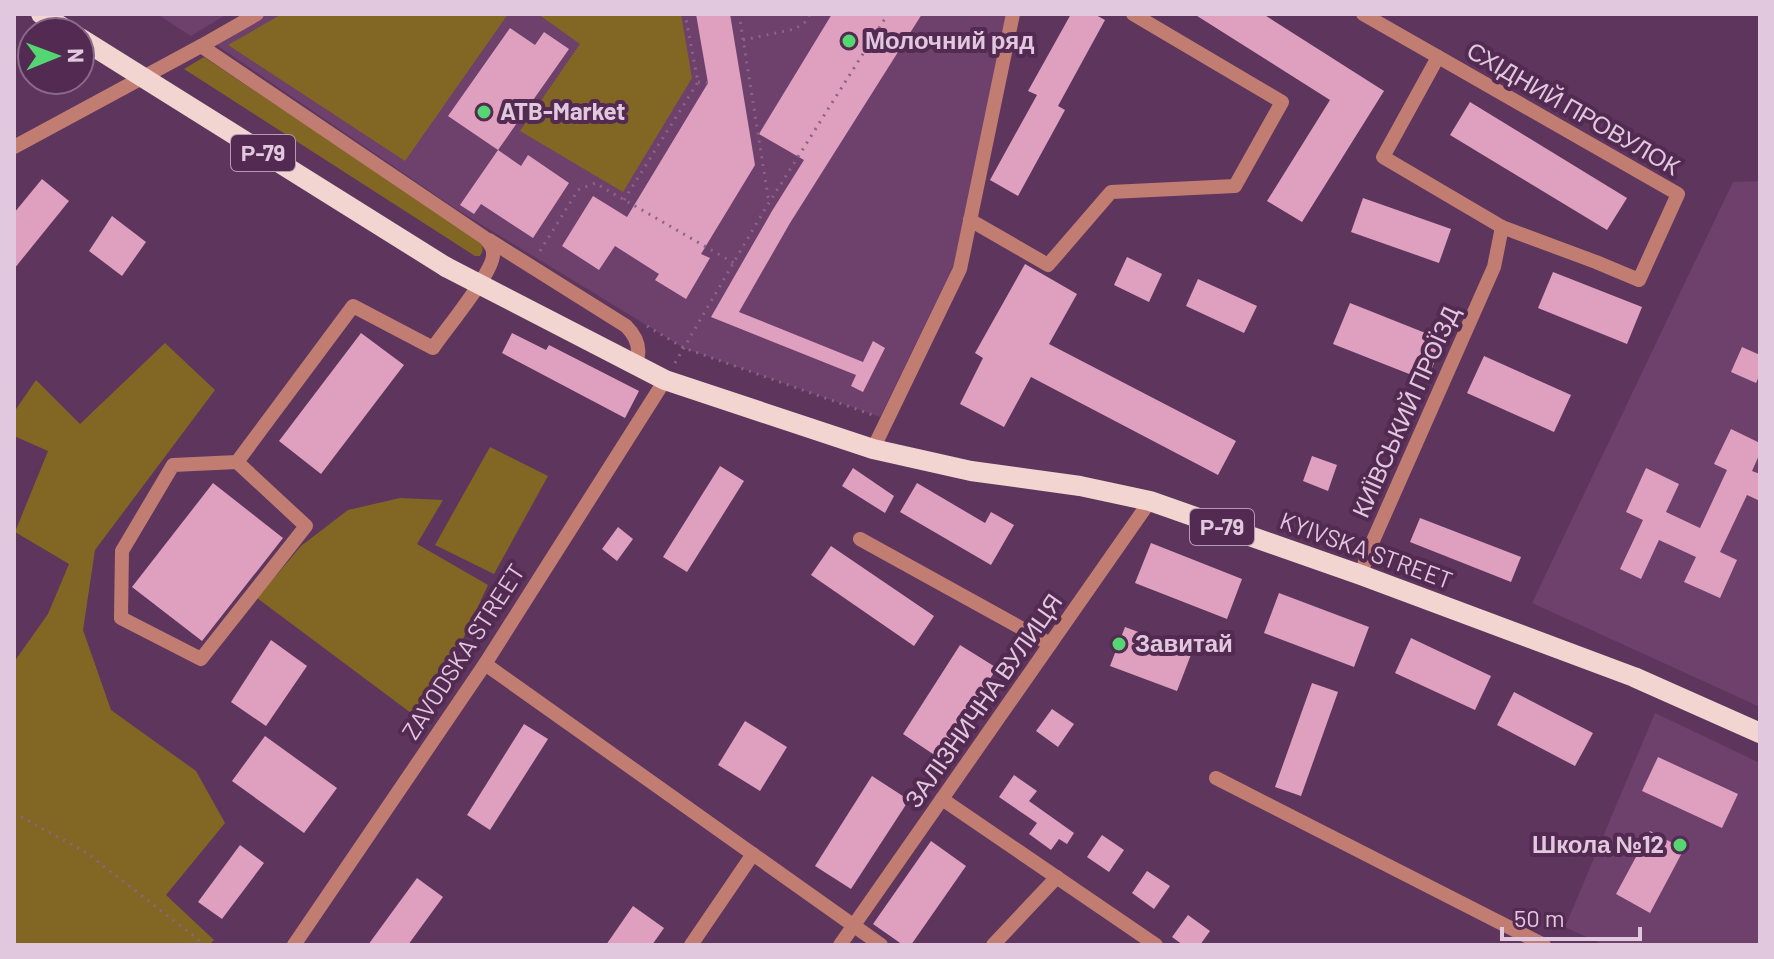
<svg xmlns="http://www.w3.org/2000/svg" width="1774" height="959" viewBox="0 0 1774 959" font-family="Barlow,sans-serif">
  <rect width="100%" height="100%" fill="#5e355d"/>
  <g fill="#6e406c">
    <polygon points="157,14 227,14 191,36"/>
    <polygon points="265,14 1008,14 954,265 880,417 684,348 456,209 215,44"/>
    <polygon points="1760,181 1760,707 1532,603 1733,182"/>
    <polygon points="1655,713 1760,763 1760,945 1603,945 1565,927"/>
  </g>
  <g fill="#816723">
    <polygon points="282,14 508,14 405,161 228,45"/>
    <polygon points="538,14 681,14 692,78 623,192 520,131 580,44"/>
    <path d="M204 57 480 241C483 247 484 250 480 256H475L184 69Z"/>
    <polygon points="165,343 215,390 95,550 83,630 111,710 196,771 225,823 166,895 214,940 209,945 14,945 14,662 48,614 69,564 15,532 48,451 14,436 14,412 36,380 80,424"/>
    <polygon points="490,447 548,476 494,574 435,545"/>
    <polygon points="400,498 443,500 417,544 488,585 456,654 411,713 257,598 301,546 348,510"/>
  </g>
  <g fill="#dfa0bf">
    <polygon points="696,14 730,14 755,165 701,254 710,258 686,299 655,280 659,274 615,246 599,270 562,246 593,196 627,217 708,83"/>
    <polygon points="832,14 922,14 790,223 739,312 863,362 873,341 885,348 863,392 851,386 856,375 711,317 772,211 804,160 759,134"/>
    <polygon points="1071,14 1094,14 1105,20 1058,106 1065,110 1018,196 990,180 1037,95 1028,91"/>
    <polygon points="1194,14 1263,14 1384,91 1302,222 1267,201 1330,100"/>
    <polygon points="510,28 535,45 544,32 569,49 498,150 448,116"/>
    <polygon points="1470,102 1627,198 1607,230 1450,135"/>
    <polygon points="498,150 521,166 528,155 569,183 533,238 481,204 474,214 460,205"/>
    <polygon points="42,179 69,201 14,269 14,213"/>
    <polygon points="1363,198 1451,229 1439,263 1351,232"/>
    <polygon points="112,216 146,242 122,276 89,251"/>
    <polygon points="1127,257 1162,274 1149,302 1114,285"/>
    <polygon points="1025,264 1077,294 1049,344 1236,441 1218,475 1031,377 1004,427 960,404 983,358 975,353"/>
    <polygon points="1553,272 1642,307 1627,344 1538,308"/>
    <polygon points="1198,279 1257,306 1244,333 1186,306"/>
    <polygon points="1350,303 1443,340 1427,381 1333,344"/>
    <polygon points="361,333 404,365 321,474 279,441"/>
    <polygon points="512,333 546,350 549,345 639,391 625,418 502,353"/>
    <polygon points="1742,347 1760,355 1760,374 1756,383 1731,372"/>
    <polygon points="1484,356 1571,395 1554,432 1467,393"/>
    <polygon points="1731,429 1760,443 1760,453 1752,471 1760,474 1760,501 1747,495 1720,552 1737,560 1720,598 1684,582 1696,557 1659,540 1641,579 1620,569 1643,520 1626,512 1646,468 1679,484 1666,512 1700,528 1727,470 1714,464"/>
    <polygon points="1312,456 1337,465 1328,491 1303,481"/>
    <polygon points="720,466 744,481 687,572 663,557"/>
    <polygon points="853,468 894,496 885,513 842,486"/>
    <polygon points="213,483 283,538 202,641 132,587"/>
    <polygon points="917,483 985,523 991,512 1014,525 991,565 900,512"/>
    <polygon points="1420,518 1521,557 1511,582 1410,542"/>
    <polygon points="618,527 633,539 617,561 602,549"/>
    <polygon points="1151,543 1242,579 1227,619 1135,583"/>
    <polygon points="831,546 934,616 914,646 811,575"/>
    <polygon points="1279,593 1369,627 1354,667 1264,633"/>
    <polygon points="1125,627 1192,652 1177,691 1110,666"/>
    <polygon points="1411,638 1491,676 1475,710 1395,673"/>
    <polygon points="271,640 307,666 266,726 231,702"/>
    <polygon points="960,645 997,668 939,758 903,734"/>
    <polygon points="1312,683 1338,692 1301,796 1275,787"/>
    <polygon points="1514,692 1593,733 1575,766 1497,725"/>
    <polygon points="1052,709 1074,724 1058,747 1036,731"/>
    <polygon points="745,721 787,747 760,791 718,765"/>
    <polygon points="524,724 548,739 490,830 467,815"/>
    <polygon points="265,736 337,788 304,833 232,781"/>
    <polygon points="1658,757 1738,794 1722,828 1642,791"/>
    <polygon points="1014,775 1037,791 1029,801 1074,833 1067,844 1059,839 1051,850 1029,834 1037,823 999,797"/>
    <polygon points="872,776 909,800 851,889 815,866"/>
    <polygon points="1650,831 1684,849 1650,913 1616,894"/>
    <polygon points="1102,835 1124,850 1109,872 1087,857"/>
    <polygon points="931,841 966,866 911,945 903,945 873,924"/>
    <polygon points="240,845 264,863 222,919 198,902"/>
    <polygon points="1147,871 1170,886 1154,909 1132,893"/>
    <polygon points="417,878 443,897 408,945 368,945"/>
    <polygon points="633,906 664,928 652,945 606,945"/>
    <polygon points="1188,915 1210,931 1200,945 1183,945 1172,937"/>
  </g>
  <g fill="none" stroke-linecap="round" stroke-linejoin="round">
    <g stroke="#886487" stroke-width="3" stroke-dasharray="2 6" stroke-linecap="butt">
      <polyline points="739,14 769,203"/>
      <polyline points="743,40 795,29 805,22 810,14"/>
      <polyline points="698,82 708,83"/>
      <polyline points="624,200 698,82 685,14"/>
      <polyline points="540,251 578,190 595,183 734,263"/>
      <polyline points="647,326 684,348 873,415"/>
      <polyline points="675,363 762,214 888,14"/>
      <polyline points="14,813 87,853 205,945"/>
    </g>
    <g stroke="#c27d73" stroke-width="14">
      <polyline points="1363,14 1678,194 1639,280 1596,262 1502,227"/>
      <polyline points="14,147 201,46"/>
      <polyline points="970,220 1048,265 1111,192 1235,186 1282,102 1133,14"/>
      <path d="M489 240 626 326C637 337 642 350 635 365"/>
      <polyline points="873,449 960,269 1013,14"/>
      <path d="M237 462 173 465 122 551 121 618 201 659 306 526 237 462 353 306 433 348C445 330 493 273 493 255 494 247 489 243 485 238L201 46 257 14"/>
      <polyline points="860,539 1050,644"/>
      <polyline points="1361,575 1368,552 1494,267 1502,227 1383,157 1438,57"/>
      <polyline points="485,664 881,945"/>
      <polyline points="1216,778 1544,945"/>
      <polyline points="942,799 1156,945"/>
      <polyline points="294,945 485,664 665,380"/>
      <polyline points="691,945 753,854"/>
      <polyline points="840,945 1150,501"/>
      <polyline points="993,945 1057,877"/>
    </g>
    <g stroke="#f2d5d0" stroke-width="20">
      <polyline points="41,14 70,32"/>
      <polyline points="446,267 665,380 873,449 971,471 1080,486 1150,501 1361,575 1634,677 1760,733"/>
    </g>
    <polyline stroke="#f2d5d0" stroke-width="20" points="80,38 446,267"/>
  </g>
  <g fill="#54d672" stroke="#532a51" stroke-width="3">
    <circle cx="849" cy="41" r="8"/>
    <circle cx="484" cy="112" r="8"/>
    <circle cx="1119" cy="644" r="8"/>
    <circle cx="1680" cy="845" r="8"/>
  </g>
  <g text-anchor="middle" stroke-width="8" stroke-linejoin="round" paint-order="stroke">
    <g fill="#532a51" stroke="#b699b4" stroke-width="2">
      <rect x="231" y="135" width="64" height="36" rx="6"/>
      <rect x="1190" y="509" width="64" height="36" rx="6"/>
    </g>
    <g font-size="22" font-weight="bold" fill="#e1c8df">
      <text x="263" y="161">Р-79</text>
      <text x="1222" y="535">Р-79</text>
    </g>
    <g font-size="24" font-weight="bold" fill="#e1c8df" stroke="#532a51" text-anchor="start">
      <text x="865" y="49">Молочний ряд</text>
      <text x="500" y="120">ATB-Market</text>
      <text x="1135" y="652">Завитай</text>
      <text x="1664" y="853" text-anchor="end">Школа №12</text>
    </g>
    <g font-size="24" fill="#e1c8df" stroke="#532a51">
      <text transform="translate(1573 109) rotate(30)" y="8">СХІДНИЙ ПРОВУЛОК</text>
      <text transform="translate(1406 412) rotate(-66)" y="8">КИЇВСЬКИЙ ПРОЇЗД</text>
      <text transform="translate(1366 551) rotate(20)" y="8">KYIVSKA STREET</text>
      <text transform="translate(464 652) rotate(-57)" y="8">ZAVODSKA STREET</text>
      <text transform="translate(984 701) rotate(-55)" y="8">ЗАЛІЗНИЧНА ВУЛИЦЯ</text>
    </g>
  </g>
  <rect width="1774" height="959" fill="none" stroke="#e1c8df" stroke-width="32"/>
  <g transform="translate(56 56) rotate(89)"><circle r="38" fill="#532a51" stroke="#8c698a" stroke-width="2"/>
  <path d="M0-6L14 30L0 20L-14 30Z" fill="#54d672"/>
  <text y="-12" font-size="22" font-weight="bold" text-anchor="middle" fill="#e1c8df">N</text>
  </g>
  <path d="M1502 927v12h138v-12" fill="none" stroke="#e1c8df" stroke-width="4"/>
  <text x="1514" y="927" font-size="24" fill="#e1c8df" stroke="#532a51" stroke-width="6" paint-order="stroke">50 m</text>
</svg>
